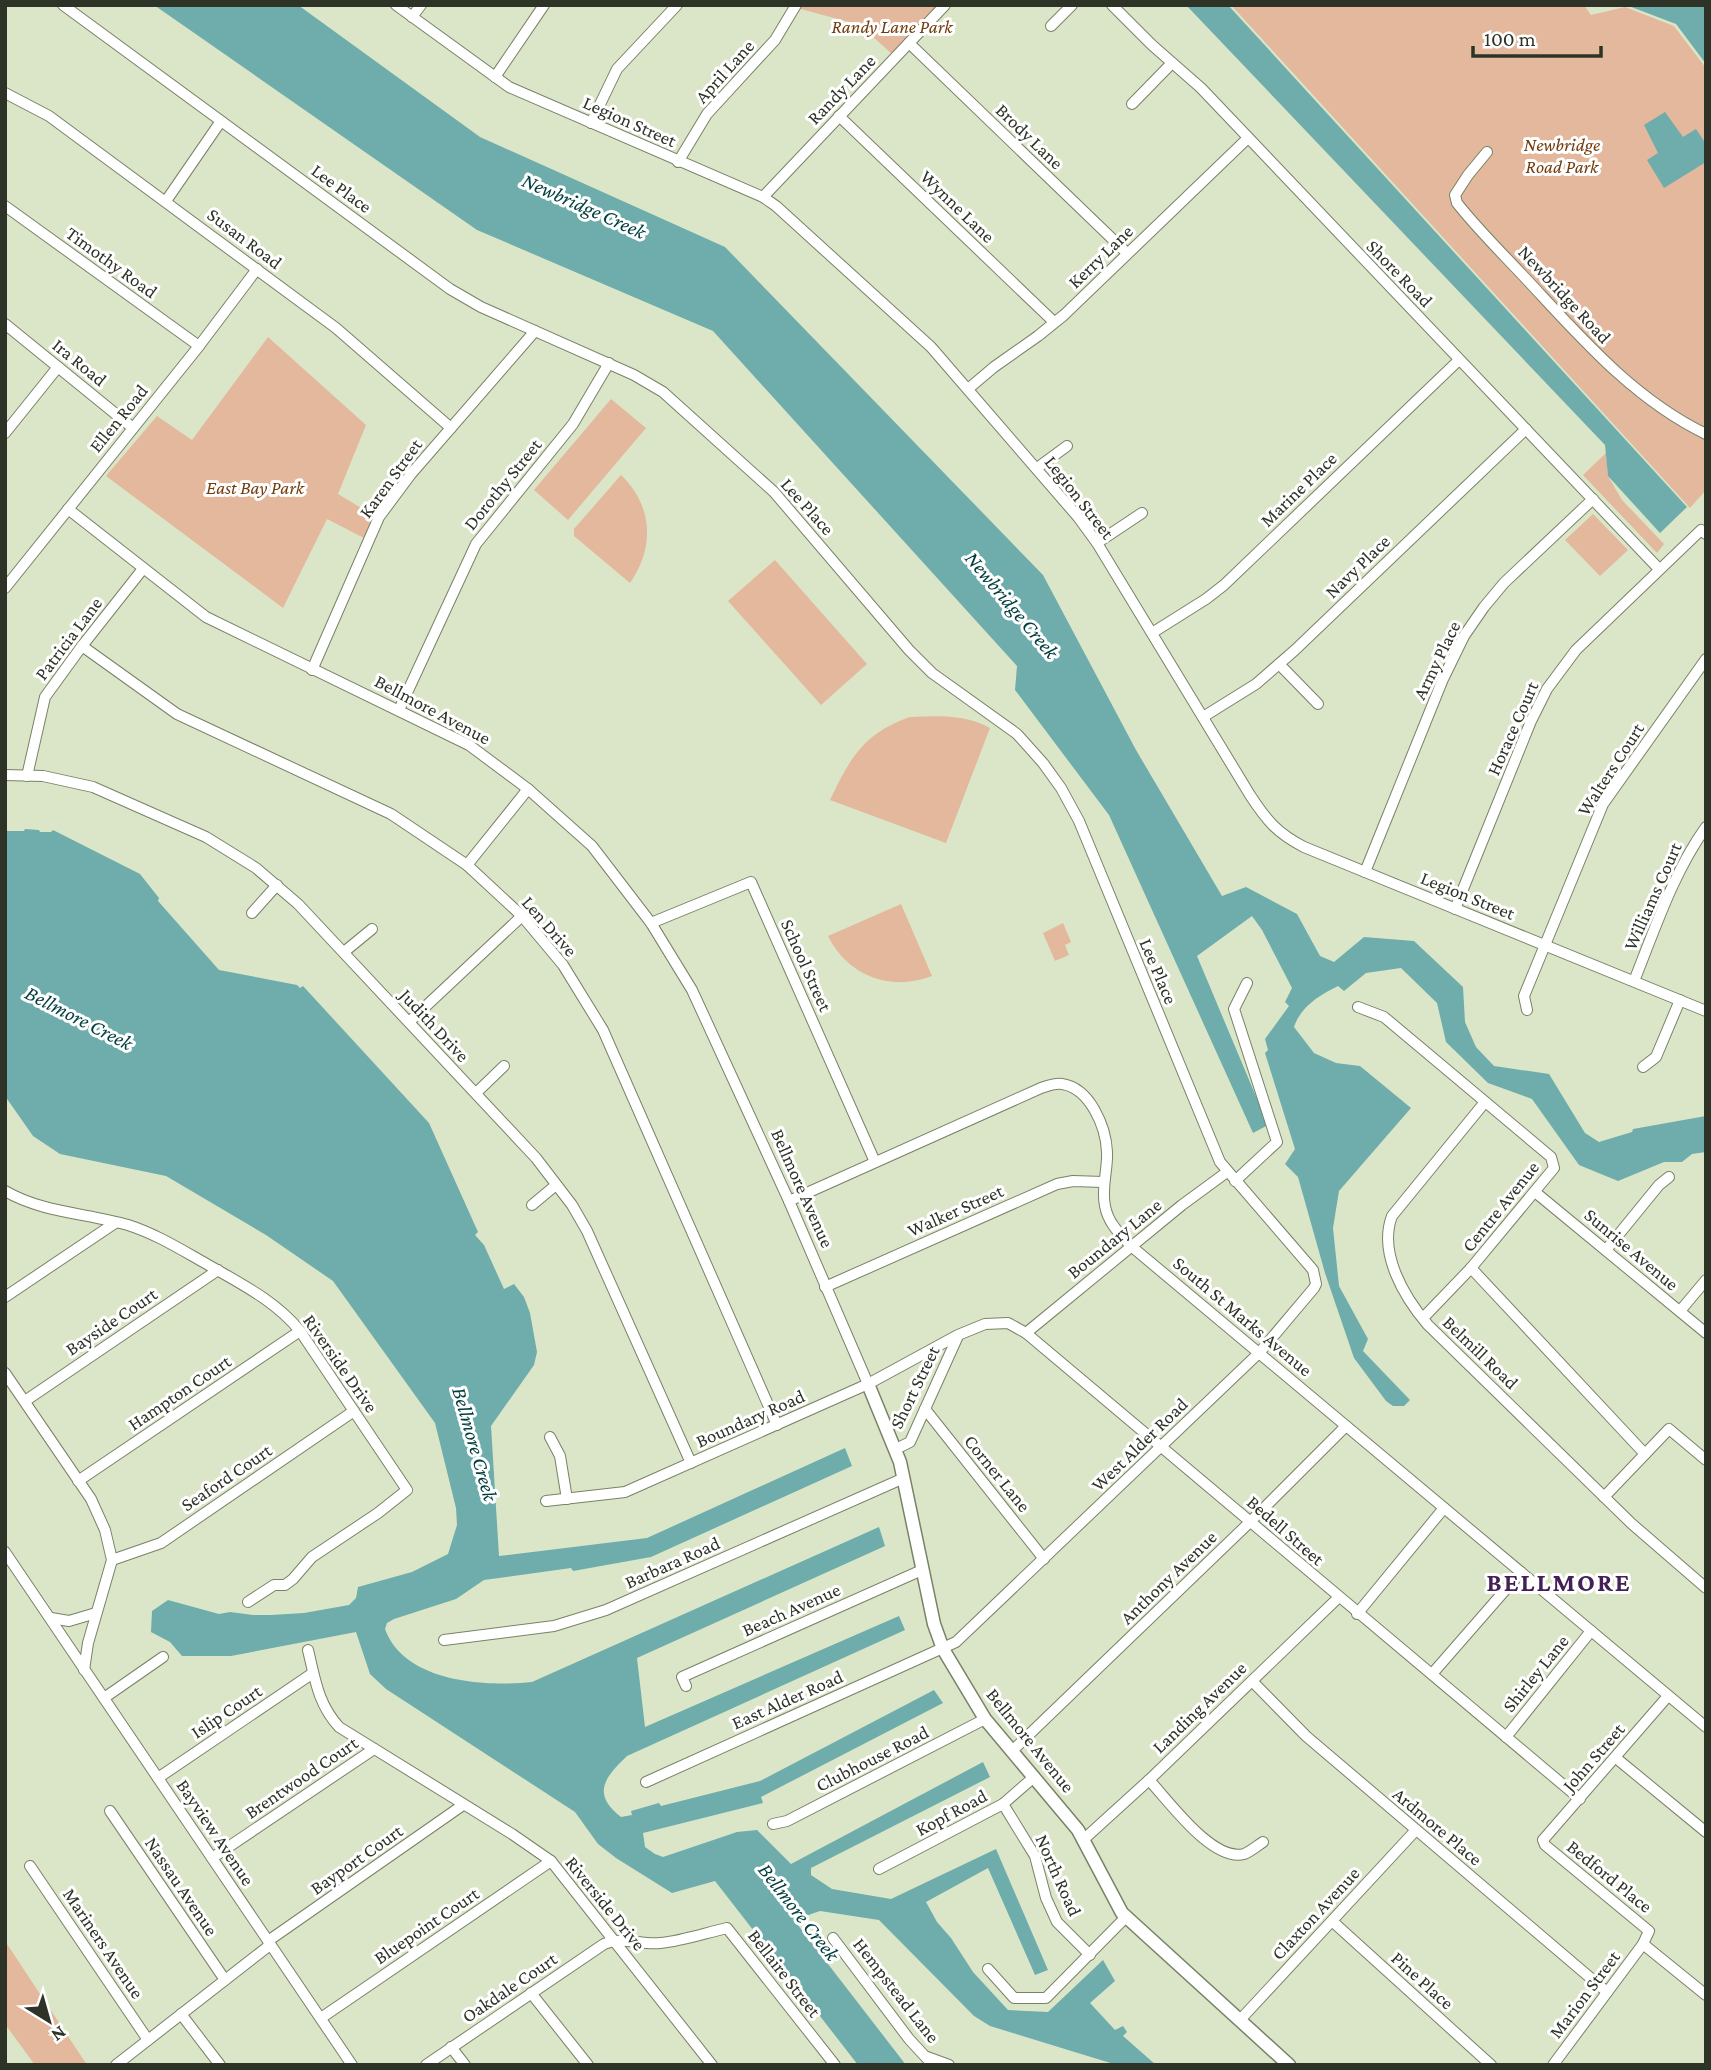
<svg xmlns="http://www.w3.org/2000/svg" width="1711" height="2070" viewBox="0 0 1711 2070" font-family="'Crimson Pro',serif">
  <rect width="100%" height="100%" fill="#dbe6c8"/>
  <g fill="#e3b89c">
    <polygon points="798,5 942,5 893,55 860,25 797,8"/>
    <polygon points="1231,5 1584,5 1591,15 1625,7 1674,26 1706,68 1706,490 1690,508"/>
    <polygon points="268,337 366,425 338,494 373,515 364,538 327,519 283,608 106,476 157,416 192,440"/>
    <polygon points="611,399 646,428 568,520 534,490"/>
    <polygon points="1606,453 1608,476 1622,500 1664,544 1657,553 1583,475"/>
    <path d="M621 475C653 506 655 547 630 583L574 536V529Z"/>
    <polygon points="1593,514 1628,550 1600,576 1565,540"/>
    <polygon points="775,560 867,664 821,705 728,601"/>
    <path d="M910 717C938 716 965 714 990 728L946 843 830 800C850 758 864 733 910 717Z"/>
    <path d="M901 904 932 976C890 992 848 976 828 936Z"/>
    <polygon points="1063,923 1071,942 1065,945 1069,955 1055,961 1043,933"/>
    <polygon points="5,1941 87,2065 35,2065 5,2024"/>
  </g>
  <g fill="#6eadab">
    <path d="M154 5H298L480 137 725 247 1043 575 1136 750 1222 896 1246 887 1297 914 1320 956 1334 962 1364 937 1414 941 1463 987 1465 1022 1476 1047 1494 1066 1549 1074 1585 1133 1599 1142 1632 1132 1633 1129 1706 1116V1152L1692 1154 1682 1162H1664L1618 1181 1579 1165 1532 1099 1488 1083 1446 1042 1437 1003 1401 968 1366 973 1344 991 1338 986C1320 995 1301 1006 1294 1027L1314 1053 1336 1063 1360 1066 1411 1108 1339 1191 1333 1228 1339 1286 1368 1339 1363 1351 1410 1400 1404 1406H1393L1386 1401 1354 1358 1325 1273 1298 1177 1285 1164 1295 1149 1265 1053 1268 1050 1265 1039 1289 1006 1285 1002 1292 988 1262 930 1252 916 1197 956 1268 1125 1253 1133 1109 815 1015 690 1017 666 713 331 477 230Z"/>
    <polygon points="1186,5 1228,5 1687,507 1660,533 1608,476 1605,445"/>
    <polygon points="1626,5 1706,5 1706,64 1676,24"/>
    <polygon points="1665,112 1683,137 1696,129 1706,144 1706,162 1664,188 1647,160 1658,153 1644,125"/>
    <path d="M25 829 39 830 40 832H51L53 830 140 874 159 898 158 901 219 970 297 985 300 988 303 986 429 1123 478 1232 475 1235 484 1245 504 1289 514 1284 524 1297 530 1313 537 1352 534 1365 491 1426 499 1556 647 1538 845 1448 852 1466 651 1557 573 1571 571 1568 484 1580 456 1599 394 1619 387 1623 385 1629C404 1682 484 1687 532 1682L879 1527 885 1546 637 1658 645 1727 899 1616 905 1630 627 1756C605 1777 591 1794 621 1817L632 1815 631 1811 659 1803 661 1806 760 1781 934 1690 943 1703 761 1797 763 1803 643 1833 645 1847 655 1854 663 1857 737 1832 757 1830 791 1864 983 1762 990 1777 811 1868V1875L832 1889 891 1899 996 1849 1048 1970 1035 1975 988 1868 926 1902 937 1922 951 1938 973 1972 1008 2010 1048 2012 1103 1960 1115 1981 1090 2003 1115 2030 1123 2026 1127 2032 1123 2036 1156 2065H1117L990 2026 974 2016 879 1920 820 1911 794 1920 906 2065H858L715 1881 672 1893 616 1858 598 1844 575 1812 386 1689 370 1674 356 1632 231 1656H182L170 1642 151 1632 152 1611 168 1600 219 1614 230 1612 253 1615H271L304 1613 349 1605 356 1598 358 1587 412 1572 448 1554 457 1525 456 1508 435 1423 333 1281 266 1235 166 1176 60 1154 33 1136 5 1096V831H24Z"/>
  </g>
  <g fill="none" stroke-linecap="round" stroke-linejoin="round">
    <g stroke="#788267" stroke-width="12">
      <g id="minor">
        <polyline points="63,5 450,289 481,307 634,375 663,392 774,492 909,650 932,673 1017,734 1043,763 1061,788 1079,821 1220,1162 1313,1270 1316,1284 1314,1288 1260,1352 956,1642 646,1782"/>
        <path d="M396 5 509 87 763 197 776 206 931 347 1078 517 1097 543 1250 795C1267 821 1277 833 1304 847L1706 1011"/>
        <polyline points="1112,5 1152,45 1201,88 1659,569"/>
        <polyline points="412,17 421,5"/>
        <polyline points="1051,26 1072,5"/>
        <polyline points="909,43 1127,253"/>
        <polyline points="495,77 544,5"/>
        <polyline points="5,93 49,116 336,328 451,428"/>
        <polyline points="1132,104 1172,63"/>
        <polyline points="839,116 1054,322"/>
        <polyline points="591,123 617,69 677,5"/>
        <path d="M1487 152 1468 175 1455 195 1457 203C1479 231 1505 256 1529 282 1582 339 1635 400 1706 434"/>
        <polyline points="678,162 707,114 775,40 796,5"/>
        <polyline points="763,197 945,5"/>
        <polyline points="166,201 221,121"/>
        <polyline points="5,206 199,346"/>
        <polyline points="5,324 133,428"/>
        <polyline points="968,389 994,367 1038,336 1064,315 1248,138"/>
        <polyline points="5,433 58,367"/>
        <polyline points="1037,468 1067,446"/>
        <polyline points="68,509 206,617 469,745 528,789 592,846 651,923 692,990 789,1201 868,1384"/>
        <polyline points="1097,543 1142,513"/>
        <polyline points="5,588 199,346 257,269"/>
        <polyline points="1152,633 1206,599 1224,585 1459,360"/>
        <polyline points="82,646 177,714 391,814 467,865 522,916 563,965 603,1030 777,1425"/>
        <polyline points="1279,664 1318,704"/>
        <polyline points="312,670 379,517 411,474 535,331"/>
        <polyline points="399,710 476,544 573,424 609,363"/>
        <polyline points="1203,717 1256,684 1295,650 1526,429"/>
        <polyline points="5,775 43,776 93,787 206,837 256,868 298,904 536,1158 572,1205 587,1231 691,1463"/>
        <polyline points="27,776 45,697 82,646 142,570"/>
        <polyline points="467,865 528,789"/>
        <polyline points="1365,872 1443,679 1464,636 1484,607 1504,583 1593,499"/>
        <polyline points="1455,909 1531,721 1547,689 1576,650 1701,530 1706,534"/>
        <polyline points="252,913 277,885"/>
        <polyline points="651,923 751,882 875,1162"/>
        <polyline points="344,952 372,929"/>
        <path d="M1634 981C1655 929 1673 873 1706 827"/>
        <polyline points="1358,1007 1384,1017 1551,1157 1554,1168 1471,1268 1423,1318"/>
        <polyline points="1527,1010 1524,996 1603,804 1706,659"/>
        <polyline points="409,1022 522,916"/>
        <polyline points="1643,1067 1656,1057 1680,1000"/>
        <polyline points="476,1093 504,1066"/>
        <path d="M1485 1102 1392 1216C1378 1253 1404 1297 1428 1325L1632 1524 1706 1588"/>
        <polyline points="1235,1181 1277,1142 1234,1009 1247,983"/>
        <path d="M5 1191C43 1213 87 1213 128 1225 156 1234 180 1249 205 1263 239 1283 275 1300 300 1331L407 1490 378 1513 312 1557 293 1579 285 1585H274L248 1602"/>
        <polyline points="1535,1192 1706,1333"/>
        <path d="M789 1201 1041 1088C1047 1086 1055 1083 1062 1084 1090 1088 1106 1127 1107 1152 1108 1170 1101 1187 1105 1206 1108 1223 1120 1234 1131 1246L1706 1727"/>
        <polyline points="532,1205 556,1185"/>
        <polyline points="1606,1250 1659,1185 1669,1177"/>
        <polyline points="1471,1268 1645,1454"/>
        <polyline points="825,1287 1057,1184 1073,1181 1103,1182"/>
        <polyline points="5,1297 115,1223"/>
        <polyline points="1680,1311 1706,1280"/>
        <polyline points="1026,1333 1182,1205 1227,1172"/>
        <polyline points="5,1373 91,1499 105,1530 112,1560 88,1643 84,1670"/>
        <polyline points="25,1401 218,1270"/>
        <polyline points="925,1409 1044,1559"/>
        <polyline points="550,1437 560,1456 567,1499"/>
        <polyline points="896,1449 910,1442 958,1336"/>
        <polyline points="78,1481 300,1331"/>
        <polyline points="1604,1497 1669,1429 1706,1460"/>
        <polyline points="546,1501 625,1492 868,1384 958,1335 985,1324 1008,1323 1026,1333 1580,1799"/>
        <polyline points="5,1552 352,2065"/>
        <polyline points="112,1560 161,1543 354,1411"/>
        <polyline points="1357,1614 1444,1508"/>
        <polyline points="51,1618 69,1621 96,1613"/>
        <polyline points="444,1640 554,1626 606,1610 904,1478"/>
        <path d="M308 1650C315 1679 318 1704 339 1727L512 1834 551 1861 712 2065"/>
        <polyline points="1432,1674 1521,1572"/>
        <polyline points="1252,1681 1306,1736 1607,1992"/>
        <polyline points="686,1686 682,1677 922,1570"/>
        <polyline points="104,1698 163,1657"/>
        <polyline points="1506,1737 1591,1631"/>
        <polyline points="1012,1751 1250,1522 1346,1426"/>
        <polyline points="1616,1758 1706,1832"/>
        <polyline points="158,1778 313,1673"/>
        <path d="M1149 1780C1169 1801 1212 1862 1244 1854 1250 1852 1258 1845 1263 1842"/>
        <polyline points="1003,1804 1035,1856 1046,1898 1057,1922 1090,1955"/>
        <polyline points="110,1811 225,1980"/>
        <polyline points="773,1824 787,1821 985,1719"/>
        <polyline points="1083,1840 1149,1780 1338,1598"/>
        <polyline points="212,1858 374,1749"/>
        <polyline points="30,1866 148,2040"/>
        <polyline points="879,1869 1003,1804 1034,1777"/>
        <polyline points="1332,1921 1491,2065"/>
        <polyline points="833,1938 909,2039 933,2065"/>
        <polyline points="268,1941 463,1805"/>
        <polyline points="1643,1944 1706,1995"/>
        <polyline points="988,1969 1014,1998 1046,1998 1126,1917"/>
        <polyline points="531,1993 588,2065"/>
        <polyline points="181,2014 220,2065"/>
        <polyline points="321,2018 551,1861"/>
        <polyline points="1240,2020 1416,1830"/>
        <polyline points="451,2047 465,2065"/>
        <polyline points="927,2057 949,2065"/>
        <polyline points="116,2065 270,1945"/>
        <path d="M426 2065 604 1944C621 1936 641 1945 660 1943 682 1941 705 1933 727 1928L835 2065"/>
        <polyline points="1553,2065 1643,1944 1649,1931 1545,1845 1543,1840 1668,1696"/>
      </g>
    </g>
    <g stroke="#788267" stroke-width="15">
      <polyline id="tertiary" points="868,1384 900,1462 934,1624 943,1649 985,1719 1078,1830 1122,1913 1289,2065"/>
    </g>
    <use href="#minor" stroke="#fff" stroke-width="10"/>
    <use href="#tertiary" stroke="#fff" stroke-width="12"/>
  </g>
  <g text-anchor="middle" stroke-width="6" stroke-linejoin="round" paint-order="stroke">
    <g font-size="19" font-style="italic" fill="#723b0c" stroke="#fff">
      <text x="892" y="33">Randy Lane Park</text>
      <text x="1562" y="151">Newbridge<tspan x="1562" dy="22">Road Park</tspan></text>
      <text x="255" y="494">East Bay Park</text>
    </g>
    <g font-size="19" fill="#2e3327" stroke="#fff">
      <text transform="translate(724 71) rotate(-48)" y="7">April Lane</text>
      <text transform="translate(841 89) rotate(-46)" y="7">Randy Lane</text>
      <text transform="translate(630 121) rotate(24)" y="7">Legion Street</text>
      <text transform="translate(1030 136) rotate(44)" y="7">Brody Lane</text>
      <text transform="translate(342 188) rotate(36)" y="7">Lee Place</text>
      <text transform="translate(958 206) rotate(44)" y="7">Wynne Lane</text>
      <text transform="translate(245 238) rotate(37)" y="7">Susan Road</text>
      <text transform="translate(1100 256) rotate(-44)" y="7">Kerry Lane</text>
      <text transform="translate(112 262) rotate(36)" y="7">Timothy Road</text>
      <text transform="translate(1400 273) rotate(46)" y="7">Shore Road</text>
      <text transform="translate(1565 294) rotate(47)" y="7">Newbridge Road</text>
      <text transform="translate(80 362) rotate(39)" y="7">Ira Road</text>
      <text transform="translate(118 418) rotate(-51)" y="7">Ellen Road</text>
      <text transform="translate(390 478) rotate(-54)" y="7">Karen Street</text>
      <text transform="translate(502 484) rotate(-51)" y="7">Dorothy Street</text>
      <text transform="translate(1298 489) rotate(-44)" y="7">Marine Place</text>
      <text transform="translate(1080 497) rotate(52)" y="7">Legion Street</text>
      <text transform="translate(808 506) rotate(48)" y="7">Lee Place</text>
      <text transform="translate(1357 566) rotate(-44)" y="7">Navy Place</text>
      <text transform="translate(68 638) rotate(-53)" y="7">Patricia Lane</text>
      <text transform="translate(1436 660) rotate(-64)" y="7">Army Place</text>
      <text transform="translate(433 709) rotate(28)" y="7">Bellmore Avenue</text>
      <text transform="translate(1512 728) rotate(-66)" y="7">Horace Court</text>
      <text transform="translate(1610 769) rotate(-57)" y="7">Walters Court</text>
      <text transform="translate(1468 895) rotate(22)" y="7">Legion Street</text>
      <text transform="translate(1652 896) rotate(-66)" y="7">Williams Court</text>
      <text transform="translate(550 926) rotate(49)" y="7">Len Drive</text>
      <text transform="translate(807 965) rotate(66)" y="7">School Street</text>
      <text transform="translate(1159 971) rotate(67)" y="7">Lee Place</text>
      <text transform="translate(435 1025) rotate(47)" y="7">Judith Drive</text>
      <text transform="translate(803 1188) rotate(66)" y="7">Bellmore Avenue</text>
      <text transform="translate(1500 1206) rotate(-51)" y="7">Centre Avenue</text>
      <text transform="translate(955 1210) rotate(-24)" y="7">Walker Street</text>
      <text transform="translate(1114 1238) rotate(-39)" y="7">Boundary Lane</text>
      <text transform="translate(1632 1249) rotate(40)" y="7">Sunrise Avenue</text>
      <text transform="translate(1243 1316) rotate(40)" y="7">South St Marks Avenue</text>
      <text transform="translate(111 1321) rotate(-34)" y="7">Bayside Court</text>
      <text transform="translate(1481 1352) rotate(44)" y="7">Belmill Road</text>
      <text transform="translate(341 1363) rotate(55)" y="7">Riverside Drive</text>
      <text transform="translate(914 1387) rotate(-64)" y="7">Short Street</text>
      <text transform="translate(179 1392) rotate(-34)" y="7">Hampton Court</text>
      <text transform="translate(750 1418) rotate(-24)" y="7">Boundary Road</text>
      <text transform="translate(1139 1444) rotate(-44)" y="7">West Alder Road</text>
      <text transform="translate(998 1473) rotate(51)" y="7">Corner Lane</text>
      <text transform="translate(226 1477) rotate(-34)" y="7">Seaford Court</text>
      <text transform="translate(1286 1530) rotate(41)" y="7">Bedell Street</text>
      <text transform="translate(672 1562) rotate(-24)" y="7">Barbara Road</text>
      <text transform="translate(1168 1577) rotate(-44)" y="7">Anthony Avenue</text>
      <text transform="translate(791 1609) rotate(-24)" y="7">Beach Avenue</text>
      <text transform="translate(1535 1673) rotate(-51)" y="7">Shirley Lane</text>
      <text transform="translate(787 1699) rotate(-24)" y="7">East Alder Road</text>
      <text transform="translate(1199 1707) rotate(-44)" y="7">Landing Avenue</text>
      <text transform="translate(226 1711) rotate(-34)" y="7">Islip Court</text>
      <text transform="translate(1031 1740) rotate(51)" y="7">Bellmore Avenue</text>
      <text transform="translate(1593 1757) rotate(-49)" y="7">John Street</text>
      <text transform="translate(872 1758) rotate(-27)" y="7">Clubhouse Road</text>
      <text transform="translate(301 1777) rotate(-34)" y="7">Brentwood Court</text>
      <text transform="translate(951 1812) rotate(-28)" y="7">Kopf Road</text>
      <text transform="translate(1438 1826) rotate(40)" y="7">Ardmore Place</text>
      <text transform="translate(216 1832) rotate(56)" y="7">Bayview Avenue</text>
      <text transform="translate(356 1859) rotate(-35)" y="7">Bayport Court</text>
      <text transform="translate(1059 1875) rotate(66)" y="7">North Road</text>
      <text transform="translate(1610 1876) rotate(39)" y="7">Bedford Place</text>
      <text transform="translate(182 1886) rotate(56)" y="7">Nassau Avenue</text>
      <text transform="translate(606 1903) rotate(51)" y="7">Riverside Drive</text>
      <text transform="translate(1315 1913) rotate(-47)" y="7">Claxton Avenue</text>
      <text transform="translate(426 1925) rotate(-34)" y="7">Bluepoint Court</text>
      <text transform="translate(104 1943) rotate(56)" y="7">Mariners Avenue</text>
      <text transform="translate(785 1973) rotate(52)" y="7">Bellaire Street</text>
      <text transform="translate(1423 1980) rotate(42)" y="7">Pine Place</text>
      <text transform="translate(509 1987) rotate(-34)" y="7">Oakdale Court</text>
      <text transform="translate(897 1990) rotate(52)" y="7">Hempstead Lane</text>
      <text transform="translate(1584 1994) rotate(-53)" y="7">Marion Street</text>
    </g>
    <g font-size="21" font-style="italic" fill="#003d3d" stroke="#fff">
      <text transform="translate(584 206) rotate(24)" y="7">Newbridge Creek</text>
      <text transform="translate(1012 605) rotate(50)" y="7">Newbridge Creek</text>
      <text transform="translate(79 1018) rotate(27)" y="7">Bellmore Creek</text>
      <text transform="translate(475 1444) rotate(74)" y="7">Bellmore Creek</text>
      <text transform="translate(799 1912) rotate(52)" y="7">Bellmore Creek</text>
    </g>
    <g font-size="26" font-weight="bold" letter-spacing="2" fill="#432057" stroke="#fff">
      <text x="1559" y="1591">BELLMORE</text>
    </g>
  </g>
  <rect width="1711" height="2070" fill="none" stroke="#2e3327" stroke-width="14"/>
  <g transform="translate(49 2021) rotate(143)" stroke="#ffffff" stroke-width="5" paint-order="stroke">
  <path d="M0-5L12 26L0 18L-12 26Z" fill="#2e3327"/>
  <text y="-10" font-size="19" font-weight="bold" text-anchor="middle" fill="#2e3327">N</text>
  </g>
  <path d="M1473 46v10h128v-10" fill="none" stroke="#2e3327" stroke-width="3.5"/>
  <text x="1484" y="46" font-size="21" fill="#2e3327" stroke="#ffffff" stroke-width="5" paint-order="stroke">100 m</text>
</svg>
